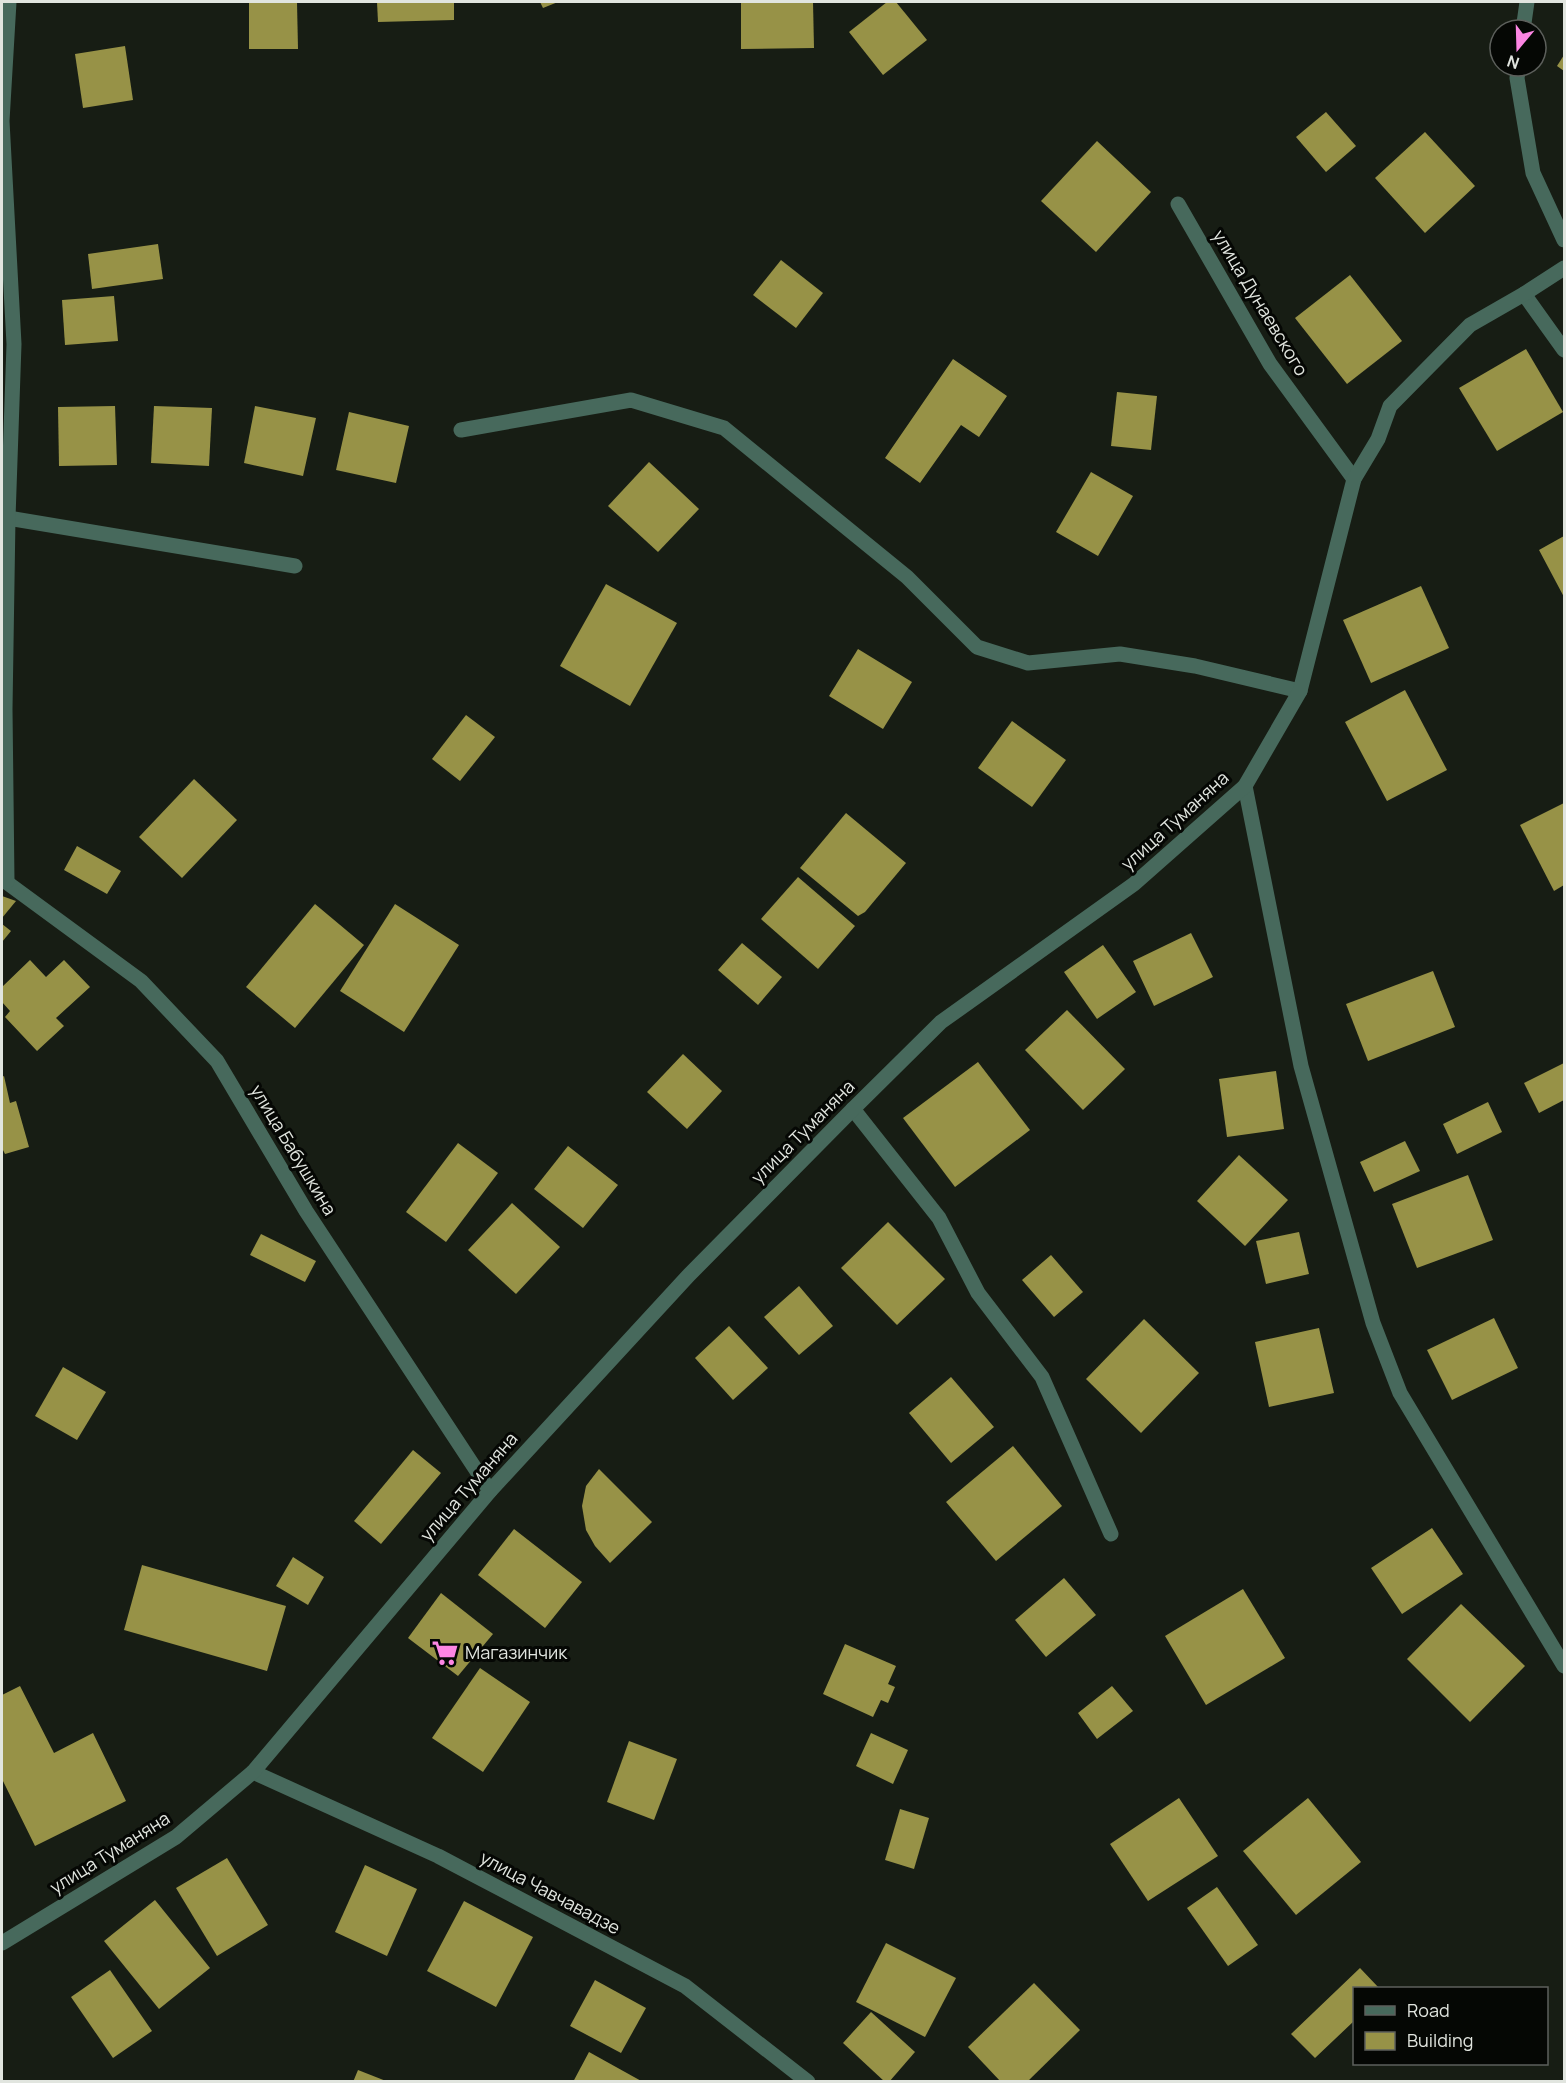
<svg xmlns="http://www.w3.org/2000/svg" width="1566" height="2083" viewBox="0 0 1566 2083" font-family="Manrope,sans-serif">
  <rect width="100%" height="100%" fill="#171d14"/>
  <g fill="#979247">
    <polygon points="249,2 297,2 298,49 249,49"/>
    <polygon points="377,2 454,2 454,20 378,22"/>
    <polygon points="540,2 558,2 543,8"/>
    <polygon points="741,2 813,2 814,48 741,49"/>
    <polygon points="887,2 896,2 927,40 883,75 849,32"/>
    <polygon points="125,46 133,100 83,108 75,54"/>
    <polygon points="1564,55 1564,71 1557,66"/>
    <polygon points="1326,112 1356,146 1326,172 1296,137"/>
    <polygon points="1425,132 1475,186 1425,233 1375,178"/>
    <polygon points="1097,141 1151,192 1096,252 1041,201"/>
    <polygon points="158,244 163,279 92,289 88,254"/>
    <polygon points="781,260 823,293 796,328 753,295"/>
    <polygon points="1350,275 1402,341 1347,384 1295,318"/>
    <polygon points="114,296 118,341 65,345 62,300"/>
    <polygon points="1526,349 1563,412 1497,451 1459,388"/>
    <polygon points="953,359 1007,396 979,437 961,425 920,483 885,458"/>
    <polygon points="1117,392 1157,396 1151,450 1111,446"/>
    <polygon points="115,406 117,465 59,466 58,407"/>
    <polygon points="154,406 212,408 209,466 151,463"/>
    <polygon points="255,406 316,418 303,476 244,463"/>
    <polygon points="349,412 409,426 396,483 336,470"/>
    <polygon points="649,462 699,509 658,552 608,506"/>
    <polygon points="1091,472 1133,496 1098,556 1056,532"/>
    <polygon points="1564,536 1564,597 1539,550"/>
    <polygon points="606,584 677,623 630,706 560,666"/>
    <polygon points="1421,586 1449,648 1371,683 1343,620"/>
    <polygon points="858,649 912,682 883,729 829,696"/>
    <polygon points="1405,690 1447,770 1387,801 1345,722"/>
    <polygon points="466,715 495,737 460,781 432,759"/>
    <polygon points="1012,721 1066,760 1032,807 978,768"/>
    <polygon points="194,779 237,820 182,878 139,837"/>
    <polygon points="1564,803 1564,885 1554,891 1520,825"/>
    <polygon points="846,813 906,863 865,912 858,916 800,868"/>
    <polygon points="77,846 121,871 107,894 64,870"/>
    <polygon points="798,877 855,926 818,969 761,919"/>
    <polygon points="2,896 16,901 2,918"/>
    <polygon points="315,904 364,945 295,1028 246,987"/>
    <polygon points="395,904 459,945 404,1032 340,991"/>
    <polygon points="2,924 11,931 2,942"/>
    <polygon points="1191,933 1213,977 1154,1006 1133,961"/>
    <polygon points="742,943 782,977 758,1005 718,970"/>
    <polygon points="1103,945 1136,992 1097,1019 1064,972"/>
    <polygon points="30,960 46,977 64,960 90,987 56,1018 64,1026 37,1051 5,1017 10,1011 2,1002 2,987"/>
    <polygon points="1433,971 1455,1027 1368,1061 1346,1004"/>
    <polygon points="1067,1010 1125,1069 1083,1110 1025,1050"/>
    <polygon points="683,1054 722,1091 687,1129 647,1092"/>
    <polygon points="978,1062 1030,1130 955,1187 903,1118"/>
    <polygon points="1564,1063 1564,1100 1539,1113 1524,1083"/>
    <polygon points="1276,1071 1284,1129 1227,1137 1219,1079"/>
    <polygon points="4,1076 10,1103 16,1101 29,1147 5,1154 2,1148 2,1077"/>
    <polygon points="1488,1102 1502,1132 1457,1154 1443,1124"/>
    <polygon points="1405,1141 1420,1171 1374,1192 1360,1162"/>
    <polygon points="458,1143 498,1173 446,1242 406,1212"/>
    <polygon points="568,1146 618,1185 583,1228 534,1189"/>
    <polygon points="1239,1155 1288,1200 1245,1246 1197,1201"/>
    <polygon points="1468,1175 1493,1240 1417,1268 1392,1204"/>
    <polygon points="512,1203 560,1247 516,1294 468,1250"/>
    <polygon points="888,1222 945,1279 897,1325 841,1268"/>
    <polygon points="1299,1232 1309,1274 1266,1284 1256,1241"/>
    <polygon points="261,1234 316,1261 305,1282 250,1255"/>
    <polygon points="1051,1255 1083,1292 1054,1317 1022,1280"/>
    <polygon points="799,1286 833,1326 799,1355 764,1317"/>
    <polygon points="1494,1318 1518,1368 1452,1400 1427,1350"/>
    <polygon points="1144,1319 1199,1373 1141,1433 1086,1379"/>
    <polygon points="729,1326 768,1368 733,1400 695,1358"/>
    <polygon points="1319,1328 1334,1393 1269,1407 1255,1342"/>
    <polygon points="63,1367 106,1392 77,1440 35,1416"/>
    <polygon points="951,1377 994,1427 951,1463 909,1413"/>
    <polygon points="1013,1446 1062,1506 996,1561 946,1502"/>
    <polygon points="413,1450 441,1473 381,1544 354,1521"/>
    <polygon points="599,1469 652,1522 610,1563 595,1546 586,1530 582,1506 586,1486"/>
    <polygon points="1432,1528 1463,1574 1402,1614 1371,1568"/>
    <polygon points="514,1529 582,1582 545,1628 478,1575"/>
    <polygon points="293,1557 324,1577 308,1605 276,1586"/>
    <polygon points="142,1565 286,1606 267,1671 124,1630"/>
    <polygon points="1064,1578 1096,1615 1046,1657 1015,1620"/>
    <polygon points="1243,1589 1285,1658 1206,1705 1165,1636"/>
    <polygon points="441,1593 493,1634 458,1676 408,1638"/>
    <polygon points="1461,1604 1525,1666 1470,1722 1407,1659"/>
    <polygon points="845,1644 896,1666 888,1684 895,1687 888,1703 881,1700 873,1717 823,1694"/>
    <polygon points="480,1668 530,1702 483,1772 432,1738"/>
    <polygon points="20,1686 54,1753 93,1733 126,1801 35,1846 2,1779 2,1695"/>
    <polygon points="1112,1686 1133,1711 1097,1739 1078,1713"/>
    <polygon points="871,1733 908,1750 893,1784 856,1766"/>
    <polygon points="629,1741 677,1759 654,1820 607,1802"/>
    <polygon points="1179,1798 1218,1856 1148,1901 1110,1844"/>
    <polygon points="1308,1798 1361,1862 1296,1915 1243,1851"/>
    <polygon points="900,1809 929,1818 914,1869 885,1860"/>
    <polygon points="227,1858 268,1925 217,1956 176,1888"/>
    <polygon points="365,1865 417,1889 387,1956 335,1932"/>
    <polygon points="1217,1887 1258,1945 1228,1966 1187,1908"/>
    <polygon points="155,1900 210,1968 159,2009 104,1941"/>
    <polygon points="464,1901 533,1937 496,2007 427,1971"/>
    <polygon points="886,1943 956,1978 925,2037 856,2002"/>
    <polygon points="1360,1968 1379,1988 1354,1988 1354,2021 1315,2058 1291,2034"/>
    <polygon points="110,1970 152,2031 113,2058 71,1997"/>
    <polygon points="595,1980 646,2008 621,2053 570,2026"/>
    <polygon points="1034,1983 1080,2030 1027,2082 1001,2082 968,2047"/>
    <polygon points="871,2012 915,2052 889,2082 885,2082 843,2043"/>
    <polygon points="589,2052 643,2082 573,2082"/>
    <polygon points="358,2070 386,2081 386,2082 353,2082"/>
  </g>
  <g fill="none" stroke-linecap="round" stroke-linejoin="round">
    <g stroke="#47695c" stroke-width="15">
      <polyline points="1178,204 1270,364 1354,479"/>
      <polyline points="461,430 631,400 724,428 907,577 977,647 1028,663 1120,654 1195,666 1300,691"/>
      <polyline points="8,518 295,566"/>
      <polyline points="853,1109 939,1218 978,1293 1042,1377 1111,1534"/>
    </g>
    <g stroke="#47695c" stroke-width="15">
      <polyline points="1523,30 1527,2"/>
      <polyline points="1519,66 1517,78 1533,173 1564,240"/>
      <polyline points="1524,294 1564,350"/>
      <polyline points="1245,786 1301,1066 1373,1323 1400,1393 1564,1666"/>
      <polyline points="2,879 141,981 217,1061 306,1211 490,1491"/>
      <polyline points="7,881 5,709 8,518 14,344 2,121 9,2"/>
      <polyline points="253,1772 438,1856 685,1986 808,2082"/>
      <polyline points="2,1943 176,1837 253,1772 490,1491 689,1275 853,1109 941,1022 1134,884 1245,786 1300,691 1354,479 1378,439 1390,406 1470,325 1524,294 1564,268"/>
    </g>
  </g>
  <defs>
    <g id="supermarket-bare" transform="scale(2.07)"><path d="M-6-5.5h2.5l.6 2H6L4.5 2H-2.5L-4.4-4H-6ZM-1.5 3.2a1.3 1.3 0 1 0 .1 0ZM3 3.2a1.3 1.3 0 1 0 .1 0Z" fill="#fd86e3" stroke="#050704" stroke-width="2.5" paint-order="stroke"/></g>
  </defs>
  <g fill-rule="evenodd">
    <use href="#supermarket-bare" x="445" y="1653"/>
  </g>
  <g text-anchor="middle" stroke-width="6" stroke-linejoin="round" paint-order="stroke">
    <g font-size="18" fill="#e1e5df" stroke="#050704">
      <text transform="translate(1260 303) rotate(59)" y="6">улица Дунаевского</text>
      <text transform="translate(1175 821) rotate(-42)" y="6">улица Туманяна</text>
      <text transform="translate(803 1132) rotate(-45)" y="6">улица Туманяна</text>
      <text transform="translate(293 1150) rotate(59)" y="6">улица Бабушкина</text>
      <text transform="translate(469 1487) rotate(-49)" y="6">улица Туманяна</text>
      <text transform="translate(110 1853) rotate(-32)" y="6">улица Туманяна</text>
      <text transform="translate(550 1893) rotate(28)" y="6">улица Чавчавадзе</text>
    </g>
    <g font-size="18" fill="#e1e5df" stroke="#050704" text-anchor="start">
      <text x="465" y="1659">Магазинчик</text>
    </g>
  </g>
  <rect width="1566" height="2083" fill="none" stroke="#e1e5df" stroke-width="6"/>
  <rect x="1353" y="1987" width="195" height="78" fill="#050704" stroke="#5d605c" stroke-width="1.5"/>
  <rect x="1365" y="2006" width="30" height="9" fill="#47695c" stroke="#5d605c" stroke-width="1.5"/>
  <text x="1407" y="2017" font-size="18" fill="#e1e5df">Road</text>
  <rect x="1365" y="2032" width="30" height="18" fill="#979247" stroke="#5d605c" stroke-width="1.5"/>
  <text x="1407" y="2047" font-size="18" fill="#e1e5df">Building</text>
  <g transform="translate(1518 48) rotate(199)"><circle r="28" fill="#050704" stroke="#5d605c" stroke-width="1.5"/>
  <path d="M0-4.5L10 22L0 15L-10 22Z" fill="#fd86e3"/>
  <text y="-9" font-size="16" font-weight="bold" text-anchor="middle" fill="#e1e5df">N</text>
  </g>
</svg>
